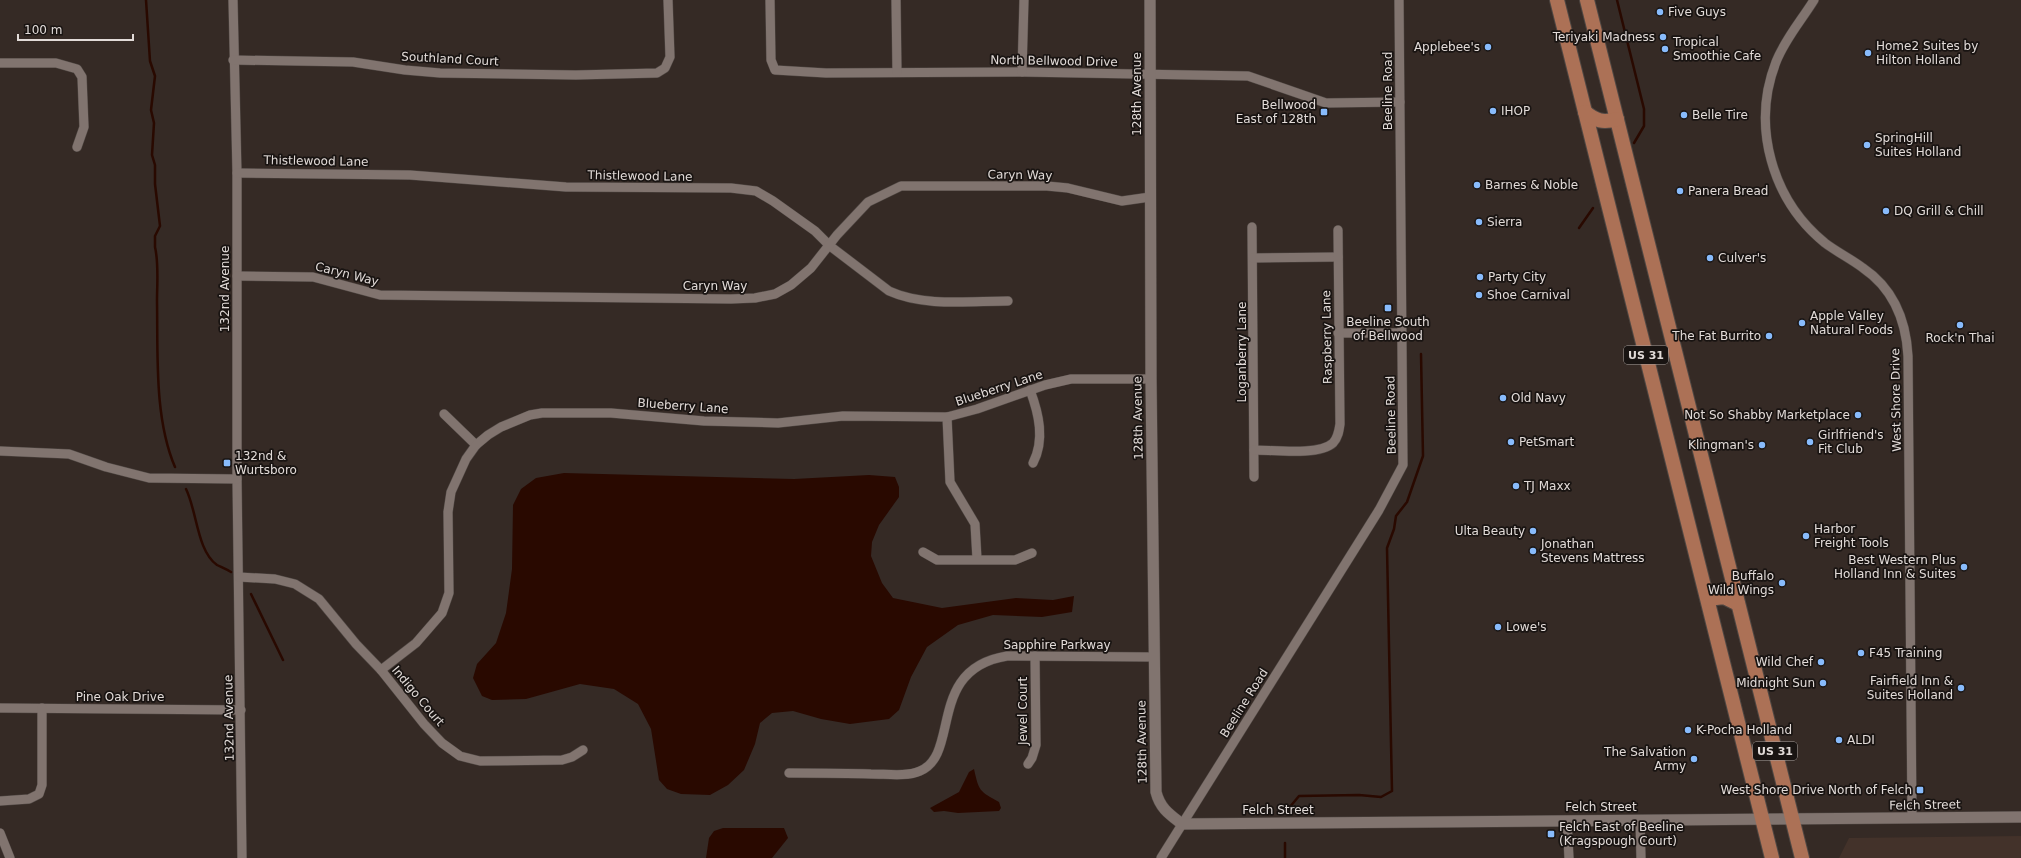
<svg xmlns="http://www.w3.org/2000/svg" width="2021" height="858" viewBox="0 0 2021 858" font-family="'DejaVu Sans',sans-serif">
  <rect width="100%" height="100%" fill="#352a25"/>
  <polygon fill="#43322a" points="2021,836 2021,858 1839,858 1849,838"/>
  <g fill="#290900">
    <polygon points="564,473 794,479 869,475 895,477 899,487 899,497 879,525 872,542 871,556 882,583 893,598 942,608 1016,598 1053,600 1074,596 1072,612 1042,617 993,615 958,625 927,647 911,677 899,710 889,719 850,724 821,719 793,711 772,713 760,723 755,744 744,770 728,785 710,795 681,794 667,789 659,780 651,729 638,704 614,689 580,684 526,699 492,700 482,696 473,678 477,664 496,643 506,613 512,569 513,505 521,489 536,478"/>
    <path d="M974 769C979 791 979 791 999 802L1001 808 999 811 958 813 944 811 934 812 930 808 959 792 969 772Z"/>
    <polygon points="723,828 784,828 788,838 772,858 706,858 709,838 714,831"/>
  </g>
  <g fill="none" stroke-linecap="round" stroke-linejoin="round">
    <g stroke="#290900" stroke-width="2.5">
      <path d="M146 0 150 61 155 76 151 110 154 123 152 155 155 165V184L160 226 155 236V247C159 264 157 283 157 301 158 353 154 418 175 467"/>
      <polyline points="1617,0 1644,109 1644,126 1634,143"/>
      <polyline points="1579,228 1593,208"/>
      <path d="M186 489C197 511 197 551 217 565 221 567 226 569 231 572"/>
      <polyline points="251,594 283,660"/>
      <polyline points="1289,808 1299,796 1359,795 1381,797 1392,791 1387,548 1394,529 1396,516 1407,502 1423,456 1421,354"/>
      <polyline points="1285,858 1285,843"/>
    </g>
    <g stroke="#4f4743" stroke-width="10">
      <g id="minor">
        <polyline points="233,0 237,173 237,479 242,858"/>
        <polyline points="770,0 771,60 775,70 826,73 1022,72 1248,76 1326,103 1400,102"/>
        <polyline points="896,0 897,72"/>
        <path d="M1814 0C1801 21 1785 39 1776 62 1751 126 1772 200 1825 243 1837 252 1851 259 1863 268 1894 289 1906 320 1908 356L1912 818"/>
        <polyline points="233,60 353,62 405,70 440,73 576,75 657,73 665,68 670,57 668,0"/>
        <polyline points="0,63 56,63 77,69 82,77 84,127 77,147"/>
        <polyline points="1022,72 1024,0"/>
        <path d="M237 173 410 175 566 187 731 188 756 191 773 201 815 231 830 246 889 291C924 307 970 301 1008 301"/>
        <polyline points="1252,227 1254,477"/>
        <polyline points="1253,258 1338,257"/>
        <polyline points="237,276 313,277 380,295 731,299 755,298 775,294 791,285 811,268 837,235 868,202 901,186 1047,186 1068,188 1122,201 1150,197"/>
        <polyline points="1338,333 1402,333"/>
        <path d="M1030 390C1039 414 1045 440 1033 463"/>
        <polyline points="444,414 476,445"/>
        <polyline points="947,417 950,482 975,524 977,559"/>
        <path d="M1254 450C1273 450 1319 456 1333 443 1338 438 1339 431 1340 424L1338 230"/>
        <polyline points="0,451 69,454 106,467 149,478 237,479"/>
        <polyline points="923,552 937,560 1015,560 1032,553"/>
        <polyline points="239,577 275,579 295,584 319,599 356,644 381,670 424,724 442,743 460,756 480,761 562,760 572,757 583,750"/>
        <polyline points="381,670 416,643 442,613 449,593 448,512 451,492 466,459 476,445 488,435 501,427 530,415 542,413 611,413 704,421 778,423 843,416 947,417 977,409 1045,385 1071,379 1151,379"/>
        <polyline points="0,708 241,710"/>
        <polyline points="1028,764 1032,758 1036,745 1035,656"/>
        <path d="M789 773C816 773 844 773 871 774 887 774 906 777 920 771 961 754 926 669 1007 656L1153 657"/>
        <polyline points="0,801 29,799 39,794 42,785 42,708"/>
        <polyline points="1640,820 1641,858"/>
        <polyline points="1567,821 1569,858"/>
        <polyline points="0,833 10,858"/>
        <polyline points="1161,858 1379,510 1403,465 1399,0"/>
      </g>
    </g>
    <g stroke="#4f4743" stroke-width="12">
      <path id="tertiary" d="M1150 0 1151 379 1156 792C1160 808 1169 814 1182 824L2021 817"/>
    </g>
    <g stroke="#4f4743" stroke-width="16">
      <g id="trunk">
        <polyline points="1557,0 1772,858"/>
        <polyline points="1587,0 1802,858"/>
        <path d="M1585 112C1596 121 1603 123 1617 119"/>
        <polyline points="1708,599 1724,597 1738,604"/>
      </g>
    </g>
    <use href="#minor" stroke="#81746f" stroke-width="9"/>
    <use href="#tertiary" stroke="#81746f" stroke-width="11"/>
    <use href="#trunk" stroke="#ac7156" stroke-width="14"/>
  </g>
  <g fill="#88bbfc" stroke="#191412" stroke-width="1.5">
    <circle cx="1660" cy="12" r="4"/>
    <circle cx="1663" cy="37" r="4"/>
    <circle cx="1488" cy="47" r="4"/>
    <circle cx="1665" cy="49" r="4"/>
    <circle cx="1868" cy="53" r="4"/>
    <circle cx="1493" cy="111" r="4"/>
    <rect x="1320" y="108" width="8" height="8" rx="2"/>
    <circle cx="1684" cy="115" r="4"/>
    <circle cx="1867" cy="145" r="4"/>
    <circle cx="1477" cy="185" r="4"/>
    <circle cx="1680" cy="191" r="4"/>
    <circle cx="1886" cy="211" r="4"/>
    <circle cx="1479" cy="222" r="4"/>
    <circle cx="1710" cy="258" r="4"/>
    <circle cx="1480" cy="277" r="4"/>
    <circle cx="1479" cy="295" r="4"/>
    <rect x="1384" y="304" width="8" height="8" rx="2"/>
    <circle cx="1802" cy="323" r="4"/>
    <circle cx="1960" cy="325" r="4"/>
    <circle cx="1769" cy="336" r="4"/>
    <circle cx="1503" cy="398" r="4"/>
    <circle cx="1858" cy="415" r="4"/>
    <circle cx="1511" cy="442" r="4"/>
    <circle cx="1810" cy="442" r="4"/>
    <circle cx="1762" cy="445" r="4"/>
    <rect x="223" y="459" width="8" height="8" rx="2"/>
    <circle cx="1516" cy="486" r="4"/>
    <circle cx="1533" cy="531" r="4"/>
    <circle cx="1806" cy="536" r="4"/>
    <circle cx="1533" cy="551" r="4"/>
    <circle cx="1964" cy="567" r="4"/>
    <circle cx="1782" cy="583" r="4"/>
    <circle cx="1498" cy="627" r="4"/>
    <circle cx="1861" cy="653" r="4"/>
    <circle cx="1821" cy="662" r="4"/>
    <circle cx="1823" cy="683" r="4"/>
    <circle cx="1961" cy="688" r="4"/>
    <circle cx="1688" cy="730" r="4"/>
    <circle cx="1839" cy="740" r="4"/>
    <circle cx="1694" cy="759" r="4"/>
    <rect x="1916" y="786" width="8" height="8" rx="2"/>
    <rect x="1547" y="830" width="8" height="8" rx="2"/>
  </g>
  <g text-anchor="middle" stroke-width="3.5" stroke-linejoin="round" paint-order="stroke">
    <g fill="#191412" stroke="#a69f9d" stroke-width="1">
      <rect x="1624" y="346" width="44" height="18" rx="3"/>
      <rect x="1753" y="742" width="44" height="18" rx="3"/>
    </g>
    <g font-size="11" font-weight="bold" fill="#e2dbd8">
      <text x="1646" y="359">US 31</text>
      <text x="1775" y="755">US 31</text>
    </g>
    <g font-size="12" fill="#e2dbd8" stroke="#191412" text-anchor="start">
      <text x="1668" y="16">Five Guys</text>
      <text x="1655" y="41" text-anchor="end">Teriyaki Madness</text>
      <text x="1673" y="46">Tropical<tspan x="1673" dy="14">Smoothie Cafe</tspan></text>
      <text x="1876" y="50">Home2 Suites by<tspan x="1876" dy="14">Hilton Holland</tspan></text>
      <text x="1480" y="51" text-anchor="end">Applebee's</text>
      <text x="1316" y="109" text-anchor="end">Bellwood<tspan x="1316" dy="14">East of 128th</tspan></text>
      <text x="1501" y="115">IHOP</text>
      <text x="1692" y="119">Belle Tire</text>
      <text x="1875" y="142">SpringHill<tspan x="1875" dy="14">Suites Holland</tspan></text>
      <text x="1485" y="189">Barnes &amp; Noble</text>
      <text x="1688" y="195">Panera Bread</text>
      <text x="1894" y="215">DQ Grill &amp; Chill</text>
      <text x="1487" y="226">Sierra</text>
      <text x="1718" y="262">Culver's</text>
      <text x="1488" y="281">Party City</text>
      <text x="1487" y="299">Shoe Carnival</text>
      <text x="1810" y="320">Apple Valley<tspan x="1810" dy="14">Natural Foods</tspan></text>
      <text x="1388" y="326" text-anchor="middle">Beeline South<tspan x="1388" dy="14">of Bellwood</tspan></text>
      <text x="1761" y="340" text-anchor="end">The Fat Burrito</text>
      <text x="1960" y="342" text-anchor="middle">Rock'n Thai</text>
      <text x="1511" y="402">Old Navy</text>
      <text x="1850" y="419" text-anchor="end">Not So Shabby Marketplace</text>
      <text x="1818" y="439">Girlfriend's<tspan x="1818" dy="14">Fit Club</tspan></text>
      <text x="1519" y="446">PetSmart</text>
      <text x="1754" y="449" text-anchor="end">Klingman's</text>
      <text x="235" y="460">132nd &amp;<tspan x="235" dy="14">Wurtsboro</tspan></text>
      <text x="1524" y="490">TJ Maxx</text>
      <text x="1814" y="533">Harbor<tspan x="1814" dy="14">Freight Tools</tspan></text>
      <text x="1525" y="535" text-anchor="end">Ulta Beauty</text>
      <text x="1541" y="548">Jonathan<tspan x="1541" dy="14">Stevens Mattress</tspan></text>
      <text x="1956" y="564" text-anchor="end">Best Western Plus<tspan x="1956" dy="14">Holland Inn &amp; Suites</tspan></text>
      <text x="1774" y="580" text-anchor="end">Buffalo<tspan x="1774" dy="14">Wild Wings</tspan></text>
      <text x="1506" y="631">Lowe's</text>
      <text x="1869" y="657">F45 Training</text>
      <text x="1813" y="666" text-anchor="end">Wild Chef</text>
      <text x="1953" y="685" text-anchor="end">Fairfield Inn &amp;<tspan x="1953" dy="14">Suites Holland</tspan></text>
      <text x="1815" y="687" text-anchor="end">Midnight Sun</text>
      <text x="1696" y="734">K-Pocha Holland</text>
      <text x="1847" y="744">ALDI</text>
      <text x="1686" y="756" text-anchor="end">The Salvation<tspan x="1686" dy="14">Army</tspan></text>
      <text x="1912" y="794" text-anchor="end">West Shore Drive North of Felch</text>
      <text x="1559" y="831">Felch East of Beeline<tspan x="1559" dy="14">(Kragspough Court)</tspan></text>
    </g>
    <g font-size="12" fill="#e2dbd8" stroke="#191412">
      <text transform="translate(450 59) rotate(3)" y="4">Southland Court</text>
      <text transform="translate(1054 61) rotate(1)" y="4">North Bellwood Drive</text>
      <text transform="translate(1388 91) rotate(-90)" y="4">Beeline Road</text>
      <text transform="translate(1137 94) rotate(-90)" y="4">128th Avenue</text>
      <text transform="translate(316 161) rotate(1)" y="4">Thistlewood Lane</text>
      <text transform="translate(1020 175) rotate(1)" y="4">Caryn Way</text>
      <text transform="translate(640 176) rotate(1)" y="4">Thistlewood Lane</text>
      <text transform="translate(347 274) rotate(14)" y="4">Caryn Way</text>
      <text x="715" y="290">Caryn Way</text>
      <text transform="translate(225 289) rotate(-90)" y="4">132nd Avenue</text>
      <text transform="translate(1327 337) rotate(-91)" y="4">Raspberry Lane</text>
      <text transform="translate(1242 352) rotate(-90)" y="4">Loganberry Lane</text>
      <text transform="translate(999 388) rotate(-18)" y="4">Blueberry Lane</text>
      <text transform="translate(1896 400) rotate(-91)" y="4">West Shore Drive</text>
      <text transform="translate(683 406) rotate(4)" y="4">Blueberry Lane</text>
      <text transform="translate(1391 415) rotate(-91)" y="4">Beeline Road</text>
      <text transform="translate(1138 418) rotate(-91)" y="4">128th Avenue</text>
      <text x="1057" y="649">Sapphire Parkway</text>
      <text transform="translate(418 696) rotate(50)" y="4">Indigo Court</text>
      <text x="120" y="701">Pine Oak Drive</text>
      <text transform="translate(1244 703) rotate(-58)" y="4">Beeline Road</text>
      <text transform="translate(1023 711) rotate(-90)" y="4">Jewel Court</text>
      <text transform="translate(229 718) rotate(-91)" y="4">132nd Avenue</text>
      <text transform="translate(1142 742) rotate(-91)" y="4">128th Avenue</text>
      <text transform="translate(1925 805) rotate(-1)" y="4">Felch Street</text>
      <text x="1601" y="811">Felch Street</text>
      <text x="1278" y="814">Felch Street</text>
    </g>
  </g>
  <path d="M18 34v6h115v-6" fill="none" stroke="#e2dbd8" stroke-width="2"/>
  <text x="24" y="34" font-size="12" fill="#e2dbd8" stroke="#191412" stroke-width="3" paint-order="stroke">100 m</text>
</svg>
